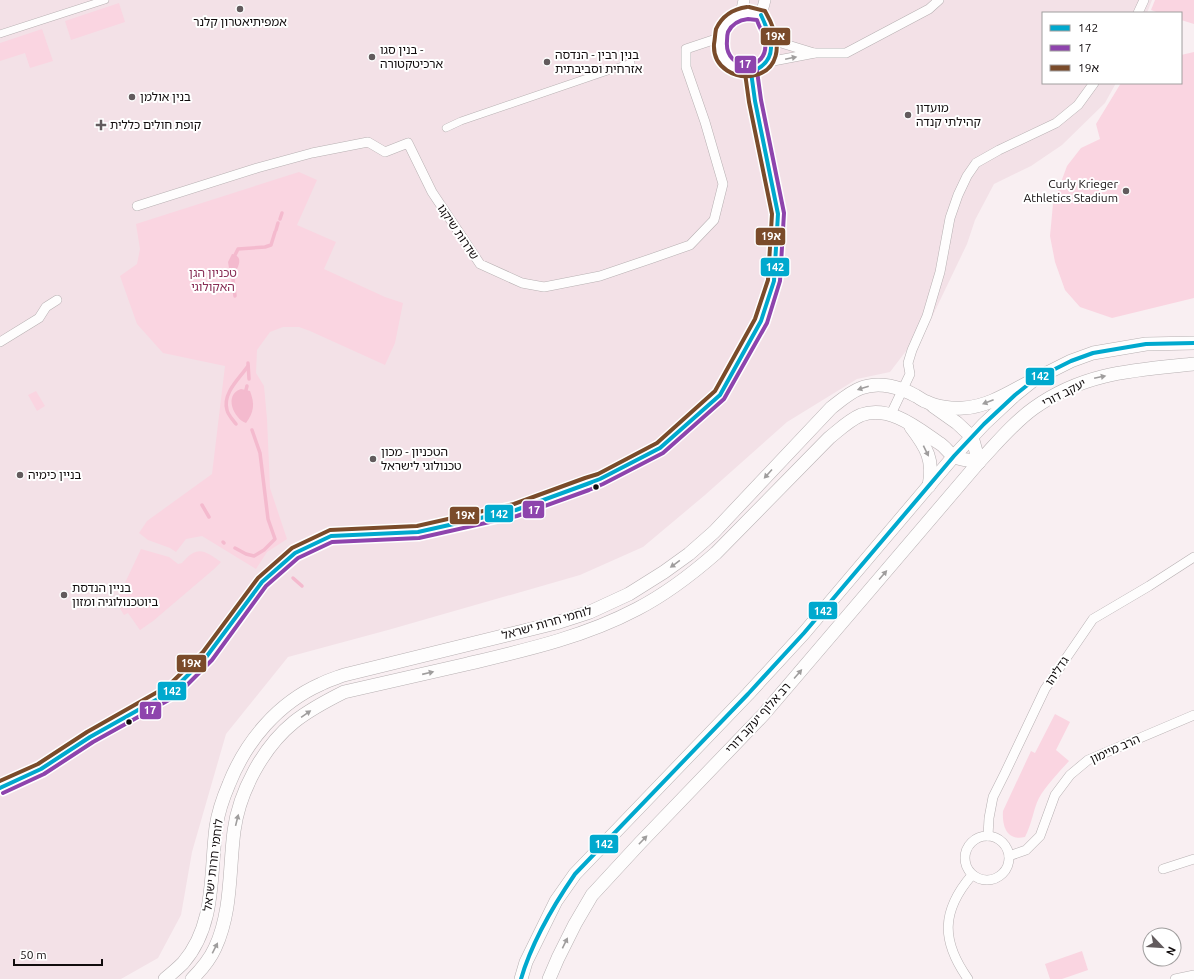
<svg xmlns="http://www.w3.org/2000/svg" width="1194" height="979" viewBox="0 0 1194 979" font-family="Ubuntu,'Noto Sans Hebrew',sans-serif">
  <rect width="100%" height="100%" fill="#f9eff2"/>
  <polygon fill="#f3e1e7" points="0,0 1152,0 1147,13 1043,13 1043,83 1116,83 1105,103 1062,145 1031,166 994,184 975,220 967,244 932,317 890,372 857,379 787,422 705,495 643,547 580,575 388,630 288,657 226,734 192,852 181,915 158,958 121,979 0,979"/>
  <g fill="#fad5e1">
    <polygon points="1155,0 1194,0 1194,24 1181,20 1181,13 1159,13 1151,10"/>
    <polygon points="119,3 125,22 71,40 65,21"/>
    <polygon points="42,29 53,61 30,68 25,53 0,61 0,43"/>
    <polygon points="1194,52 1194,298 1112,318 1080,307 1065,290 1055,262 1050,236 1053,204 1067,166 1081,148 1100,139 1096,124 1121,83 1181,83 1181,55"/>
    <polygon points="299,172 317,180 297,225 336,242 324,269 385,297 403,303 395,343 385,365 310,331 299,327 283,327 270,332 257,350 256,373 264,386 267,419 270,488 287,539 267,552 256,569 202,536 186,539 176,552 170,548 148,540 139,533 147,521 212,474 225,366 163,353 137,324 120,276 137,264 140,249 136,224"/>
    <polygon points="36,391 45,406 37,411 28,395"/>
    <path d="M141 549 169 557 178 564 182 563C197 545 204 550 221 562L214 569 153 621 140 630 128 613 124 615 116 602Z"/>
    <path d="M1055 714 1070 722 1056 750 1069 761C1060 771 1045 787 1039 798 1033 810 1032 824 1025 837 1007 841 1002 827 1003 811L1031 751 1035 753Z"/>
    <polygon points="1082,951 1088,970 1062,979 1050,979 1045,964"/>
  </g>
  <g fill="#f4bace">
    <path d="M232 254C242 256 240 263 236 271H232L229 268 228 262Z"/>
    <path d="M241 389 250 391C255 404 254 412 246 423 234 419 223 395 241 389Z"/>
  </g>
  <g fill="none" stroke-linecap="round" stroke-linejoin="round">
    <g stroke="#f4bace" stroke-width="3.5">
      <polyline points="280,219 282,213"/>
      <polyline points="276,230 278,223"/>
      <polyline points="235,255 238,249 265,247 271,245 275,232"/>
      <polyline points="232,271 235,296"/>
      <polyline points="248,363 249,379"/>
      <polyline points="246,390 247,386"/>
      <path d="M236 424C233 420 228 415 227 410 222 393 240 378 248 366"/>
      <polyline points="202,505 209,517"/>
      <polyline points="223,542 224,543"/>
      <polyline points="235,548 246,554 254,556 264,550 275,539 268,519 260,453 252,430"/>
      <polyline points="293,578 302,586"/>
    </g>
    <g stroke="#b7b0b2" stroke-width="8">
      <g id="pedestrian">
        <polyline points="0,34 105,0"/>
        <polyline points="446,128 461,121 631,63"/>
      </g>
    </g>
    <g stroke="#b7b0b2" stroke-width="10">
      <g id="minor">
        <polyline points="1138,13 1144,0"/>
        <polyline points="770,37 778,42 814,53"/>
        <polyline points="768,62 815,53 846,53 929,9 939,0"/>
        <polyline points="137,206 257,168 312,153 368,142 385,152 408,143 432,192 480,264 522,283 544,287 600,276 653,258 690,245 714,220 723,184 705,122 686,67 686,49 719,38"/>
        <polyline points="0,342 39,318 46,307 57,300"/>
        <polyline points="891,414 910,374 908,363 912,350 927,316 932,299 940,272 950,218 958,195 967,176 976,163 999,150 1056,123 1078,105 1094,83"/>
        <circle cx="987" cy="858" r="22"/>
        <polyline points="988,836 989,818 993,797 1005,773 1045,689 1093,619 1149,586 1194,557"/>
        <polyline points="1009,856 1026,850 1040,836 1055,795 1070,775 1088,760 1194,715"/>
        <polyline points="1163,869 1194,859"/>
        <path d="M968 979C941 941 941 911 972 875"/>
        <polyline points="1175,979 1194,975"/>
      </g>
    </g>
    <g stroke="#b7b0b2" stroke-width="12">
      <g id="tertiary">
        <path d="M748 13 761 15C803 89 705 84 721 34 725 21 735 14 748 13Z"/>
        <polyline points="741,14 744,0"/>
        <polyline points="761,15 765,0"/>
        <polyline points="0,788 41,769 90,737 172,691 207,656 229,628 262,582 295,553 331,536 418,532 476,519 516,510 587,484 600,479 660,448 720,395 761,321 774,281 778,214 755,101 751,72"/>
      </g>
    </g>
    <g stroke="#b7b0b2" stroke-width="14">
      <g id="secondary">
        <polyline points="933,406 957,423 972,437 979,462"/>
        <path d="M911 427C927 448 934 460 929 486"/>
        <path d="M165 979C171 974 177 969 183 963 216 925 210 874 216 827 218 813 223 798 229 784 246 741 278 703 321 684 328 680 336 678 344 675L556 623 590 612 629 594 664 572 689 554 714 532 831 408C840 401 850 392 861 388 879 381 900 387 916 396 920 398 923 401 927 402 937 407 952 409 963 408 989 407 1013 390 1035 379"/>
        <path d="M192 979C201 970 210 959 215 948 232 912 229 870 234 831 239 792 263 747 294 722 309 710 326 701 344 692 385 683 426 673 467 664 526 650 584 637 637 609 666 594 692 574 716 553L829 438C839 430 849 420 861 415 890 405 917 428 939 443 945 446 949 454 955 457 962 460 971 460 979 462"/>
        <polyline points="521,979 526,962 556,901 575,874 748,694 804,633 954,456 984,424 1015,395 1035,379 1071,361 1093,353 1146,344 1194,343"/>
        <path d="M549 979 558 958 575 924 592 895 640 843 763 715 979 462C996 444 1013 423 1034 408 1084 372 1135 370 1194 364"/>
      </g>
    </g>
    <use href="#pedestrian" stroke="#fefdfd" stroke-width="7"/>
    <use href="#minor" stroke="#fefdfd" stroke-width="9"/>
    <use href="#tertiary" stroke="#fefdfd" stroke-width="11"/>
    <use href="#secondary" stroke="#fefdfd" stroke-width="13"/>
    <g stroke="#fff" stroke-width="7">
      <g id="bus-1">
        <path d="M751 72C780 61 772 38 761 15"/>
        <polyline points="0,788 41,769 90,737 172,691 207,656 262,582 295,553 331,536 418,532 516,510 587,484 600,479 660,448 720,395 761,321 774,281 778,214 755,101 751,72"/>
        <path d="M521 979C532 941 553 906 575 874L748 694 804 633 954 456 984 424 1015 395 1035 379 1071 361 1093 353 1146 344 1194 343"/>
      </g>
    </g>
    <g stroke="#fff" stroke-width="7">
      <g id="bus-2">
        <path d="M748 19 757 20C759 27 764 34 765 41 770 73 724 72 727 41 727 38 727 35 728 32 732 24 739 20 748 19Z"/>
        <polyline points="3,793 44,774 93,742 176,696 212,660 266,586 298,558 332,542 419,538 517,516 589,490 603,484 663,453 724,399 767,323 780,281 784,213 761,100 757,71"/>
      </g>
    </g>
    <g stroke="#fff" stroke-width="7">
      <g id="bus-3">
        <path d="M747 7C733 9 722 16 716 29 715 34 715 39 714 44 711 93 810 89 765 11L749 7"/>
        <polyline points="0,781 38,764 87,732 168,686 203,652 258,578 292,548 330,530 417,526 514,504 585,478 598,474 657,443 715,391 755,319 768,280 772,214 749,102 745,73"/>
      </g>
    </g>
    <use href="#bus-1" stroke="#00a9ce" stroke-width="4"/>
    <use href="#bus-2" stroke="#8e44ad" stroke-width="4"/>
    <use href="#bus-3" stroke="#7a4b2a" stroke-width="4"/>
  </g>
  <defs><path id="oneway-solid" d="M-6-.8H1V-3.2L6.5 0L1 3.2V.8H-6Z"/></defs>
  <g fill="#9f9d9d">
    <use href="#oneway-solid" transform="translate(791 58) rotate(-12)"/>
    <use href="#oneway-solid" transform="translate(1100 377) rotate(-12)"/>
    <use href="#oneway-solid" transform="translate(863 388) rotate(163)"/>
    <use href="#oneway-solid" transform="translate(988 402) rotate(159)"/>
    <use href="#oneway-solid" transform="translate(926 451) rotate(64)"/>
    <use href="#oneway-solid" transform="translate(768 474) rotate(132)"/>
    <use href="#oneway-solid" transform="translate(675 564) rotate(144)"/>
    <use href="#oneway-solid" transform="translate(883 575) rotate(-49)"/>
    <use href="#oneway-solid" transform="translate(428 673) rotate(-13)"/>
    <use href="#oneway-solid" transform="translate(798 674) rotate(-49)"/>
    <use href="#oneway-solid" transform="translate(306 714) rotate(-35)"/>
    <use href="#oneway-solid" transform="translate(237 820) rotate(-76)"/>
    <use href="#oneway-solid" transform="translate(643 840) rotate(-46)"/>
    <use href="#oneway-solid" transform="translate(565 943) rotate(-64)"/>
    <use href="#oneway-solid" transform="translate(215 948) rotate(-63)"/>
  </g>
  <g fill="#625b5d" stroke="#fff" stroke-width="1.5">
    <circle cx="240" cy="9" r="4"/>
    <circle cx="372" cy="57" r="4"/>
    <circle cx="547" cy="62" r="4"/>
    <circle cx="132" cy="97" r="4"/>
    <circle cx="908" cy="115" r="4"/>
    <path d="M99 119h4v4h4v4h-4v4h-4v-4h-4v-4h4z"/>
    <circle cx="1126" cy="191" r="4"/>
    <circle cx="373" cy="459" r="4"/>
    <circle cx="20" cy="475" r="4"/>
    <circle cx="64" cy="595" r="4"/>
  </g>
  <g fill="#110c0d" stroke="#fff" stroke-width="1.5">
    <circle cx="596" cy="487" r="3.5"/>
    <circle cx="129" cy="722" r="3.5"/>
  </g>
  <g text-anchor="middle" stroke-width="4" stroke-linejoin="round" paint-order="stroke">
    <g font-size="12" fill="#110c0d" stroke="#fff" text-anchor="start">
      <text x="240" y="26" text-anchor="middle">אמפיתיאטרון קלנר</text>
      <text x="380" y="54">בנין סגו -<tspan x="380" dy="14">ארכיטקטורה</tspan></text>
      <text x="555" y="59">בנין רבין - הנדסה<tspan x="555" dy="14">אזרחית וסביבתית</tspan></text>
      <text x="140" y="101">בנין אולמן</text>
      <text x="916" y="112">מועדון<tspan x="916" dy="14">קהילתי קנדה</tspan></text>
      <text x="110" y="129">קופת חולים כללית</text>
      <text x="1118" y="188" text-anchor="end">Curly Krieger<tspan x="1118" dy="14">Athletics Stadium</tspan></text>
      <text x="381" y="456">הטכניון - מכון<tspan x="381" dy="14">טכנולוגי לישראל</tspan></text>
      <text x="28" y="479">בניין כימיה</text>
      <text x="72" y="592">בניין הנדסת<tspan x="72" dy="14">ביוטכנולוגיה ומזון</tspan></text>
    </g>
    <g font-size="12" fill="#110c0d" stroke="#fff">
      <text transform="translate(458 232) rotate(56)" y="4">שדרות שיקגו</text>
      <text transform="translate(1064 393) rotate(-27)" y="4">יעקב דורי</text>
      <text transform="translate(547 623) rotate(-16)" y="4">לוחמי חרות ישראל</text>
      <text transform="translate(1057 671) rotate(-56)" y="4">גדליהו</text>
      <text transform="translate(758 718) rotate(-48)" y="4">רב אלוף יעקב דורי</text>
      <text transform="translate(1115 749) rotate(-24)" y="4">הרב מיימון</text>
      <text transform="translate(213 865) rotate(-83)" y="4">לוחמי חרות ישראל</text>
    </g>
    <g font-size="12" fill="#882d55" stroke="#fff">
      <text x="213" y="277">טכניון הגן<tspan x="213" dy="14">האקולוגי</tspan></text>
    </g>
  </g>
  <g stroke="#fff" stroke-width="1.5">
    <rect x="760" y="27" width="31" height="19" rx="4" fill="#7a4b2a"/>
    <rect x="734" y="55" width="23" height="19" rx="4" fill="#8e44ad"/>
    <rect x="755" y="227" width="31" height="19" rx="4" fill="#7a4b2a"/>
    <rect x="760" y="257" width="30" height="20" rx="4" fill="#00a9ce"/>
    <rect x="1025" y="367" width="30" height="19" rx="4" fill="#00a9ce"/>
    <rect x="522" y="500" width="23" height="19" rx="4" fill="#8e44ad"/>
    <rect x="484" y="504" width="30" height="19" rx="4" fill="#00a9ce"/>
    <rect x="449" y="506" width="31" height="19" rx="4" fill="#7a4b2a"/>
    <rect x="808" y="601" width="30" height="19" rx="4" fill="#00a9ce"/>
    <rect x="176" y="654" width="31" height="19" rx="4" fill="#7a4b2a"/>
    <rect x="157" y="681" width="30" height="20" rx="4" fill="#00a9ce"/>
    <rect x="139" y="701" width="23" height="19" rx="4" fill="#8e44ad"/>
    <rect x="589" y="834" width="30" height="20" rx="4" fill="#00a9ce"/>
  </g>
  <g font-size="11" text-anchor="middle" font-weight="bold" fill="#fff">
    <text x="775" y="40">19א</text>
    <text x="745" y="68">17</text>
    <text x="771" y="240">19א</text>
    <text x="775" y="271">142</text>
    <text x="1040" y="380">142</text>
    <text x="534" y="514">17</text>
    <text x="499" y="518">142</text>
    <text x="465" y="519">19א</text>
    <text x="823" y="615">142</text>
    <text x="191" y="667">19א</text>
    <text x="172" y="695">142</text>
    <text x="150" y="714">17</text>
    <text x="604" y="848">142</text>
  </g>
  <rect x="1042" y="12" width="140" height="72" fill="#ffffff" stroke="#a09e9e"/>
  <rect x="1050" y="25" width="20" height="6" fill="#00a9ce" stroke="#a09e9e"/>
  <text x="1078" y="32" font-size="12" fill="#110c0d">142</text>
  <rect x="1050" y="45" width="20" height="6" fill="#8e44ad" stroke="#a09e9e"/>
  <text x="1078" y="52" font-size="12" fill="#110c0d">17</text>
  <rect x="1050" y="65" width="20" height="6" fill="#7a4b2a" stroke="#a09e9e"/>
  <text x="1078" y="72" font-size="12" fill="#110c0d">19א</text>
  <g transform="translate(1162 947) rotate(115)"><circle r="19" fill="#ffffff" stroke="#a09e9e"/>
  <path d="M0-3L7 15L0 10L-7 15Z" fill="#625b5d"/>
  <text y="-6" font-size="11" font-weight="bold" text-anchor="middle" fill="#110c0d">N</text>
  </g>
  <path d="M14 959v6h88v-6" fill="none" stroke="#110c0d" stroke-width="2"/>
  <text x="20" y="959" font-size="12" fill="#110c0d" stroke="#ffffff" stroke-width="3" paint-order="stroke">50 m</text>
</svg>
